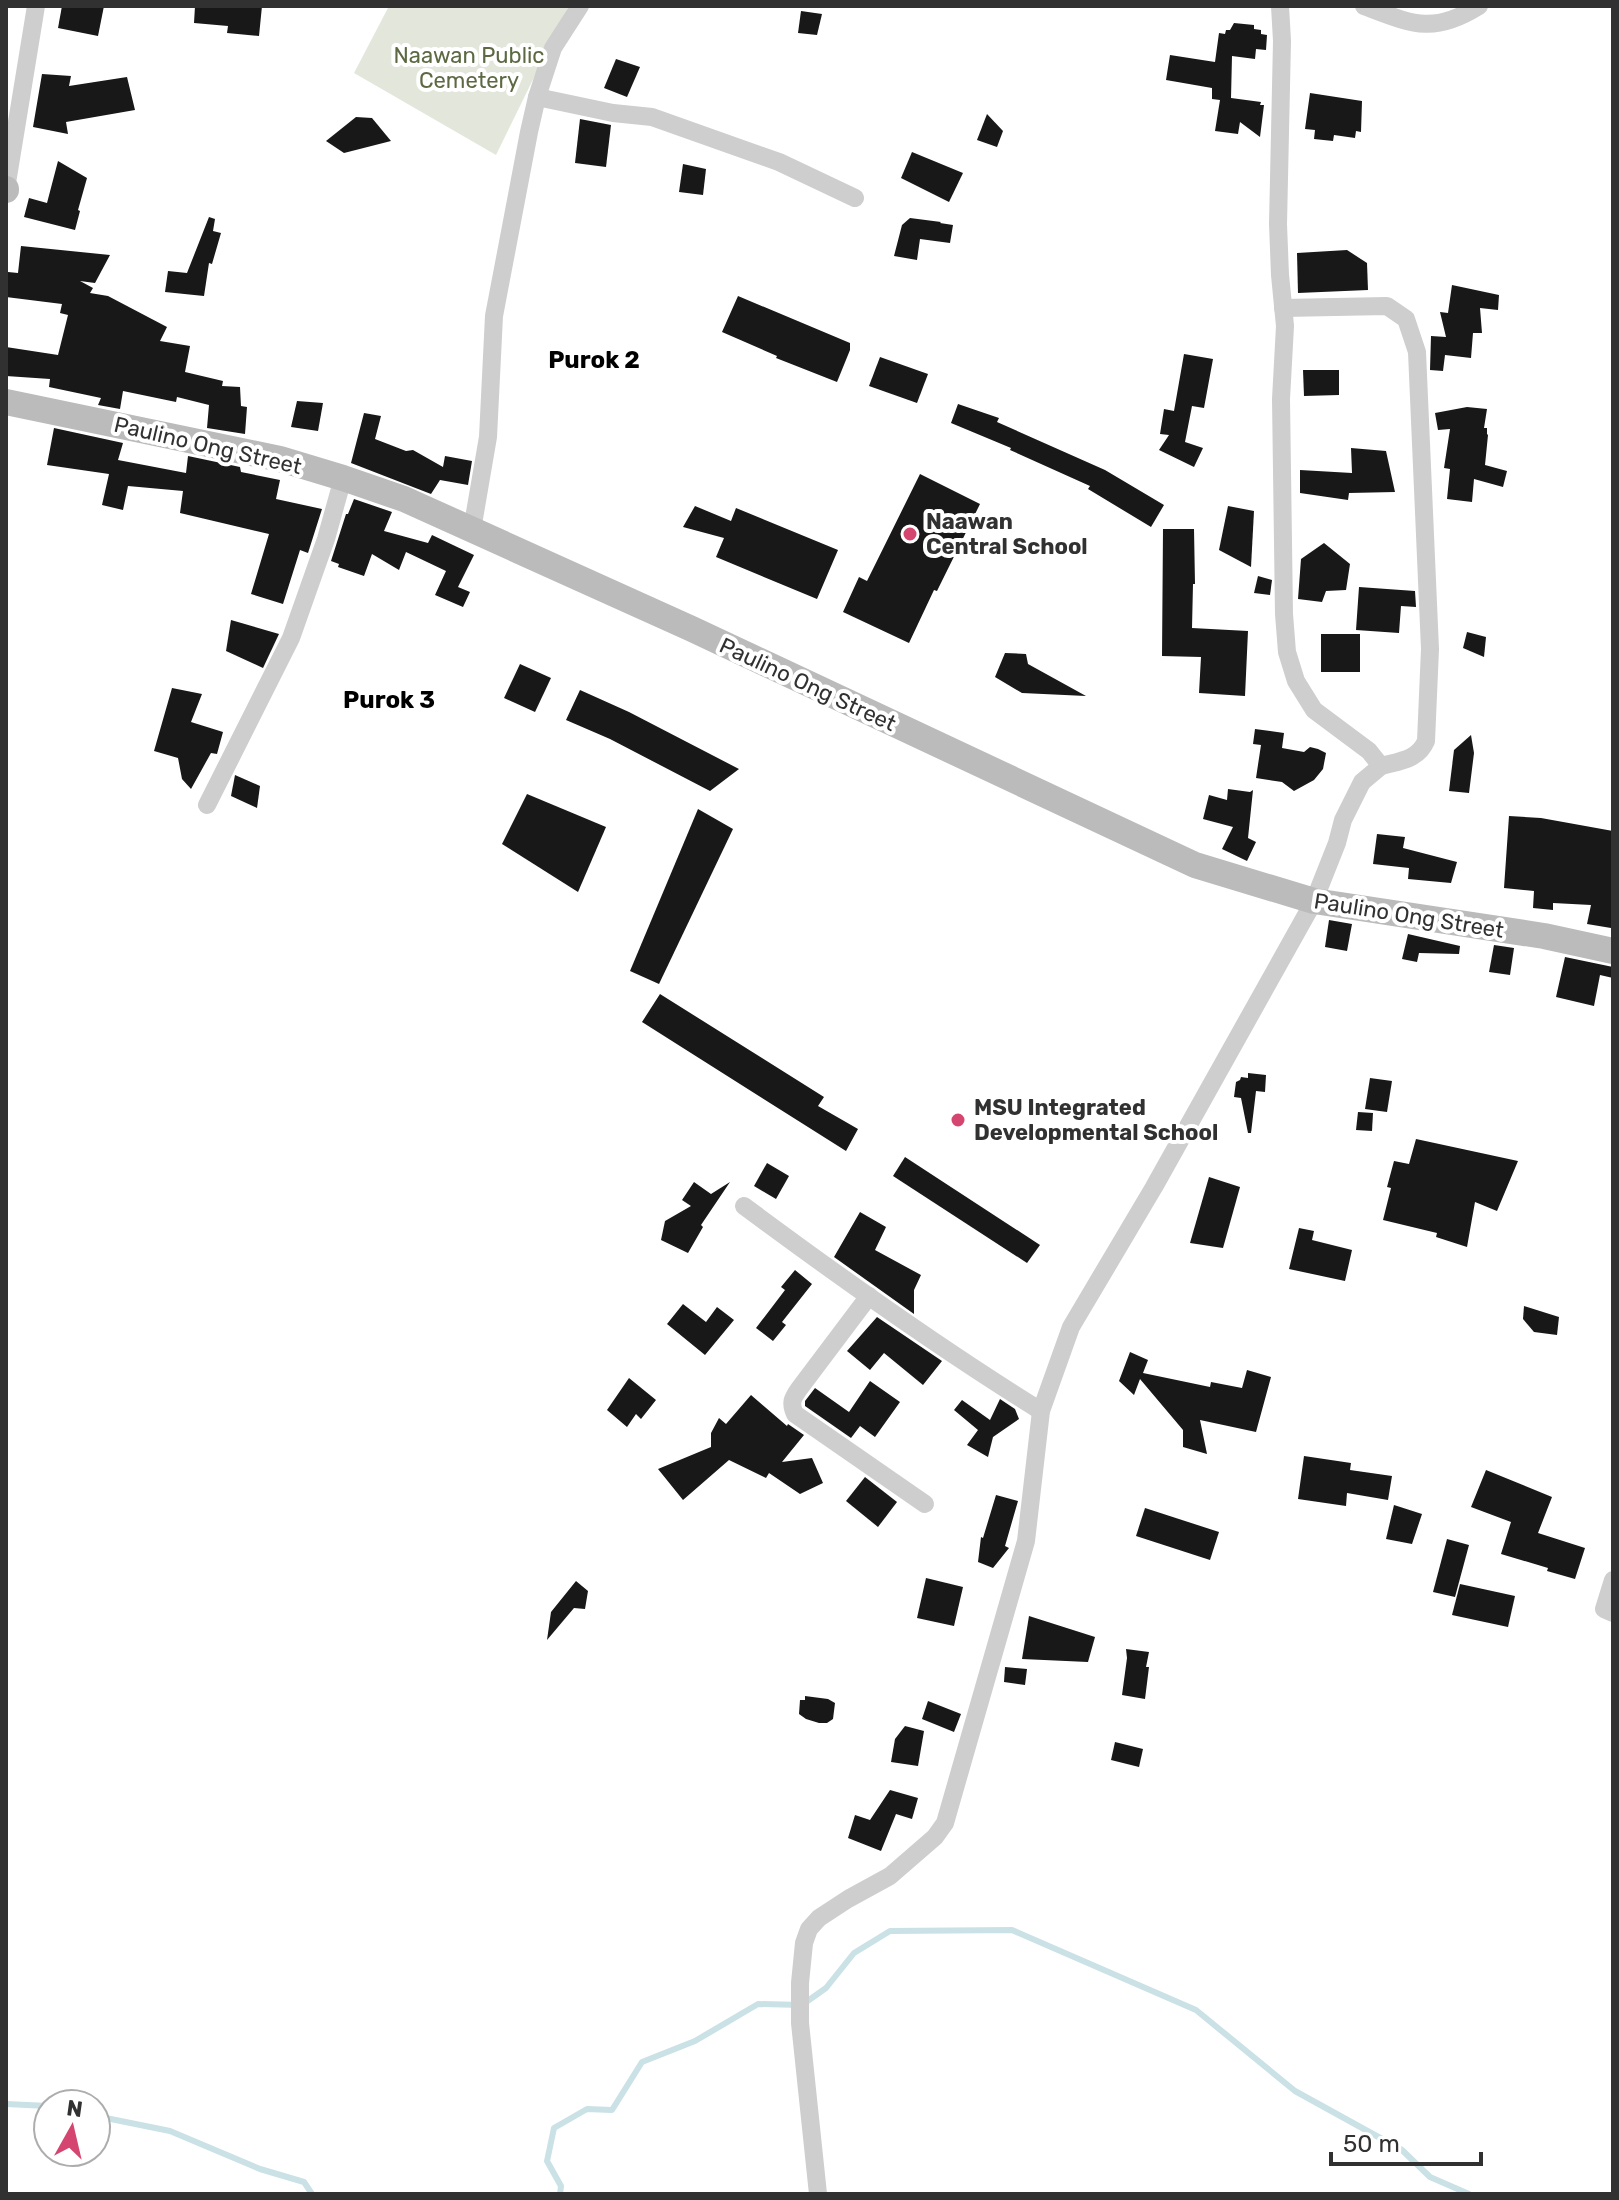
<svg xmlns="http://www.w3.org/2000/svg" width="1619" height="2200" viewBox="0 0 1619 2200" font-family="Rubik,sans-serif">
  <rect width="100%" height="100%" fill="#fff"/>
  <polygon fill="#e3e7db" points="389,6 569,6 496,155 354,73"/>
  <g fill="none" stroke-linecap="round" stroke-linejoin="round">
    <g stroke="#cae1e6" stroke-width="6">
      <polyline points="6,2104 48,2106"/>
      <polyline points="96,2116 170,2131 260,2169 304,2182 312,2194"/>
      <polyline points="560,2194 561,2186 547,2161 554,2128 587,2109 612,2110 642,2062 695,2041 758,2004 802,2005 826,1988 854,1953 890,1931 1012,1930 1196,2010 1295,2091 1402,2150 1430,2177 1469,2194"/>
    </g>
  </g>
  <g fill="#181818">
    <polygon points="62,6 104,6 98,36 58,28"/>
    <polygon points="195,6 262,6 259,36 227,33 228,26 194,23"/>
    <polygon points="801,11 822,14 817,35 798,33"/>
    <polygon points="1234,23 1254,25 1254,29 1261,30 1261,34 1267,35 1266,50 1256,49 1255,59 1232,56 1231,98 1261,102 1260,105 1264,105 1260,137 1240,122 1238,134 1215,131 1220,100 1212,99 1212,88 1166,80 1170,55 1215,62 1219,33 1225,34 1226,30 1230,30"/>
    <polygon points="616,59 640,67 627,97 604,88"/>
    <polygon points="42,74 71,76 69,86 127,77 135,110 66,122 68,134 33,127"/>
    <polygon points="1310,93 1362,101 1361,132 1356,131 1355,138 1334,135 1333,141 1314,139 1315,130 1305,129"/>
    <polygon points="987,114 1003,131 997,147 977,140"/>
    <polygon points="356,117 372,118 391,141 344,153 326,141"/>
    <polygon points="580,119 611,125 606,167 575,163"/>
    <polygon points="912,152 963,173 949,202 901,178"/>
    <polygon points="58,161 87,178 78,210 80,211 75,230 24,217 29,198 47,203"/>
    <polygon points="683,164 706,169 703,195 679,192"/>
    <polygon points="209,217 215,219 213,231 221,233 212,264 209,263 204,296 165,292 168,271 187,273"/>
    <polygon points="910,218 941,222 940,223 953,225 950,243 920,239 917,260 894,256 902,225"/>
    <polygon points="21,246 110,255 95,283 80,281 93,288 90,293 108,296 167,327 160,341 190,346 185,372 223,381 222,386 240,387 241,406 247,407 245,434 207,428 209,405 177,397 176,402 123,391 120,409 98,405 101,398 49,387 50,379 6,376 6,347 58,355 68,315 60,313 62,304 6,297 8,272 18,273"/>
    <polygon points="1347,250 1367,263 1368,290 1298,293 1297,253"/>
    <polygon points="1452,285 1499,295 1498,310 1480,308 1482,333 1473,333 1471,358 1445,355 1443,371 1430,370 1431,336 1446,337 1440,312 1448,313"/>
    <polygon points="738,296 850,343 850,350 837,382 776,358 777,356 722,332"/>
    <polygon points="1184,354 1213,359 1204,408 1192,406 1185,442 1203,448 1194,467 1159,450 1169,435 1160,434 1164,409 1174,411"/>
    <polygon points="880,357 928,374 917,403 869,386"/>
    <polygon points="1303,370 1339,370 1339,395 1304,396"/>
    <polygon points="297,401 323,403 318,431 291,427"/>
    <polygon points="958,404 999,418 997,422 1105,470 1164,505 1151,527 1088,489 1090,486 1010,450 1011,448 951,423"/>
    <polygon points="1467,407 1487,409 1484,428 1487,428 1487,434 1488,435 1485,465 1507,471 1503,487 1474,479 1472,502 1447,499 1450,469 1444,468 1450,429 1438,430 1435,413"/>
    <polygon points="364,413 381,416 375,439 406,451 413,450 443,467 445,456 472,461 468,485 440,480 431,494 351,463"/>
    <polygon points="54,428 123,443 118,460 186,473 188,456 240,467 241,472 280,480 276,499 322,509 308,553 300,550 283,604 251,594 269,534 180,513 183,491 128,486 123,510 102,505 109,474 47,465"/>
    <polygon points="1351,448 1386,451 1395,492 1349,493 1348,500 1300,493 1300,470 1352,473"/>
    <polygon points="920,474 980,504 937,591 934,590 909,643 843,612 859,577 867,581"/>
    <polygon points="354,499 392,512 384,531 428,543 432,535 474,555 458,587 470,592 463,607 435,595 446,571 406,552 399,570 372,554 364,576 338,567 339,564 331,561 346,514 348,514"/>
    <polygon points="695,506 731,521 736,508 838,550 817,599 716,557 724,538 683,527"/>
    <polygon points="1228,506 1254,511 1251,567 1219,550"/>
    <polygon points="1163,529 1194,529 1195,584 1193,584 1192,628 1248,631 1245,696 1199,693 1201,657 1162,656"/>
    <polygon points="1324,543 1350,564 1346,590 1326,591 1322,602 1298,599 1301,559"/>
    <polygon points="1258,576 1272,580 1270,595 1254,593"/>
    <polygon points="1359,587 1415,591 1416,607 1401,606 1399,633 1356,630"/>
    <polygon points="231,620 279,634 263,668 226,651"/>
    <polygon points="1467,632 1486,637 1484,657 1463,648"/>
    <rect x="1321" y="634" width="39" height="38"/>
    <polygon points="1005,653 1026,654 1028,664 1086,696 1022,693 995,677"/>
    <polygon points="520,664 551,678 535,712 504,698"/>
    <polygon points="172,688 202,694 191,722 223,732 217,754 211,753 191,789 182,779 178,758 154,751"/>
    <polygon points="580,690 629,712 739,769 710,791 610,739 566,720"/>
    <polygon points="1255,729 1284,733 1282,748 1304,752 1310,747 1318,749 1326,753 1323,769 1314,780 1294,791 1282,782 1256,778 1261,745 1253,744"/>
    <polygon points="1471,735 1474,753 1469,793 1449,791 1454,750"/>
    <polygon points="235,775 260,786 257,808 231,796"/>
    <polygon points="1228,789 1250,792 1253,790 1248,838 1256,842 1247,861 1222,849 1233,827 1203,819 1209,795 1227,800"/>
    <polygon points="527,794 606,827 578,892 502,844"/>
    <polygon points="698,809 733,829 659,984 630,971"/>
    <polygon points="1509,816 1541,818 1613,831 1613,916 1611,928 1587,924 1591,905 1553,903 1553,910 1533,908 1534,891 1504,888"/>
    <polygon points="1377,834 1405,837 1403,848 1457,862 1451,883 1408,879 1409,868 1373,864"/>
    <polygon points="1329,920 1352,924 1347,951 1325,947"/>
    <polygon points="1408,934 1460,946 1459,954 1419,953 1417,962 1402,959"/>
    <polygon points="1494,945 1514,948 1510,975 1489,972"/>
    <polygon points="1565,957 1613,967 1613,978 1600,975 1594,1006 1556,997"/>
    <polygon points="660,994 824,1097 818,1106 858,1129 846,1151 642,1022"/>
    <polygon points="1248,1073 1266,1075 1265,1092 1256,1091 1251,1133 1248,1133 1241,1098 1234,1097 1236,1082 1240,1080 1241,1077 1248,1078"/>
    <polygon points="1370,1078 1392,1081 1387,1112 1365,1109"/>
    <polygon points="1358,1112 1373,1113 1372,1131 1356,1130"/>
    <polygon points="1416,1139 1518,1161 1497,1211 1475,1202 1467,1247 1436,1237 1437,1233 1383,1220 1391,1188 1387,1187 1394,1161 1409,1164"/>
    <polygon points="905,1157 1040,1245 1027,1263 893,1176"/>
    <polygon points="767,1163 789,1176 776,1199 754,1186"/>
    <polygon points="1209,1177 1240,1187 1223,1248 1190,1243"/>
    <polygon points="694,1182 711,1194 730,1182 701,1225 703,1227 688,1253 661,1240 665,1221 691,1206 682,1200"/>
    <polygon points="860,1212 886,1227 875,1250 921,1275 914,1290 914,1314 834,1257"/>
    <polygon points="1299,1228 1314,1231 1312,1240 1352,1250 1345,1281 1289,1269"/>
    <polygon points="795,1270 812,1284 782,1322 786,1325 773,1341 756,1328 785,1290 781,1287"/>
    <polygon points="683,1304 706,1322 717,1307 734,1320 705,1355 667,1324"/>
    <polygon points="1524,1306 1559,1317 1557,1335 1534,1332 1523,1319"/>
    <polygon points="877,1317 942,1361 923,1385 884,1353 870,1370 847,1351"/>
    <polygon points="1130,1352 1148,1360 1143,1373 1210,1387 1211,1382 1242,1388 1247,1370 1271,1377 1256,1432 1200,1420 1207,1454 1183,1447 1183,1430 1140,1379 1134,1395 1119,1381"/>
    <polygon points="629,1378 656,1400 641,1419 636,1414 627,1427 607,1410"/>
    <polygon points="870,1381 900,1402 875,1437 860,1426 851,1438 805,1406 805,1401 815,1388 849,1412"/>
    <polygon points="751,1395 787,1426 788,1424 804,1435 782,1462 812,1458 823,1483 800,1494 769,1473 766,1478 729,1460 683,1500 658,1469 711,1447 711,1433 719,1418 726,1424"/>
    <polygon points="1000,1399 1015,1409 1019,1419 993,1437 988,1457 967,1445 978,1430 954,1410 962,1400 990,1420"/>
    <polygon points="1304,1456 1351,1463 1350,1470 1392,1476 1388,1500 1347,1493 1346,1506 1298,1499"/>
    <polygon points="1486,1470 1552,1497 1538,1533 1585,1548 1575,1579 1547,1571 1548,1568 1501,1554 1511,1522 1471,1507"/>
    <polygon points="865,1477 897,1502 878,1527 846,1501"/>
    <polygon points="996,1495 1018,1501 1005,1546 1009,1548 993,1568 978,1562 981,1537 983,1538"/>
    <polygon points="1394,1505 1422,1514 1412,1544 1386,1539"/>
    <polygon points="1145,1508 1219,1532 1210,1560 1136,1536"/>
    <polygon points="1447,1539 1469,1545 1455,1597 1433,1592"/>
    <polygon points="926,1578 963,1587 954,1626 917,1618"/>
    <polygon points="576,1581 588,1591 585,1609 574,1608 547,1640 551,1612"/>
    <polygon points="1460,1584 1515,1596 1508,1627 1452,1615"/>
    <polygon points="1029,1616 1095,1637 1088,1662 1022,1659"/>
    <polygon points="1126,1649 1149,1652 1146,1667 1149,1667 1145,1699 1122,1695 1127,1658"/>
    <polygon points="1005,1667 1027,1669 1025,1685 1004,1682"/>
    <polygon points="805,1696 828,1699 835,1703 833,1719 827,1723 819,1723 806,1719 799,1714 800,1700 805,1700"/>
    <polygon points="928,1701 961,1714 954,1732 922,1719"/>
    <polygon points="905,1726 924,1731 918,1766 891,1762 895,1739"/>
    <polygon points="1115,1742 1143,1749 1139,1767 1111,1760"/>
    <polygon points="890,1790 918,1798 912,1819 896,1814 881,1851 848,1838 855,1815 870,1820"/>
  </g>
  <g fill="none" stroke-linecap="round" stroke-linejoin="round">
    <g stroke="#cecece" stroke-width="18">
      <path d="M1364 6C1412 24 1433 35 1479 6"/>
      <polyline points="537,97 613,113 652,117 779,162 855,198"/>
      <polyline points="6,189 36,6"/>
      <path d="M1283 308 1387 306 1406 319 1417 352 1430 649 1426 741C1418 760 1399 761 1381 766"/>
      <polyline points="472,530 488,437 494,316 529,132 537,97 553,48 580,6"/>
      <polyline points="207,805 291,638 326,539 343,478"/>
      <path d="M744 1206C841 1278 939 1348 1041 1411"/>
      <path d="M869 1296 799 1389C792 1399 790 1403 795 1414L925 1504"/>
      <polyline points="1613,1580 1604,1609 1613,1613"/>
      <polyline points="818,2194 800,2023 800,1983 804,1943 809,1929 819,1918 848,1899 890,1876 935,1837 945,1823 1026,1541 1041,1411 1071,1327 1154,1187 1314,901 1337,843 1343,820 1362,782 1381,766 1369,751 1314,710 1296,681 1287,652 1284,614 1281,399 1285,326 1280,275 1278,224 1282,41 1280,6"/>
    </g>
    <g stroke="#bbb" stroke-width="26">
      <polyline points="6,189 6,190"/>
      <polyline points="6,402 280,459 343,478 404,499 692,629 1195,865 1314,901 1544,936 1613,951"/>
    </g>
  </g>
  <g fill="#d4466f" stroke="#fff" stroke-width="3">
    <circle cx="910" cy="534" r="8"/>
    <circle cx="958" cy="1120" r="8"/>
  </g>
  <g text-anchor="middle" stroke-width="8" stroke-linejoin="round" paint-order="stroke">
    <g font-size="22" fill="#5c6942" stroke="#fff">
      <text x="469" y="63">Naawan Public<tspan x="469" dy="25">Cemetery</tspan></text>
    </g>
    <g font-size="22" fill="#313131" stroke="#fff">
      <text transform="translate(208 445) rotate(13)" y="8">Paulino Ong Street</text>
      <text transform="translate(808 684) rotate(25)" y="8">Paulino Ong Street</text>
      <text transform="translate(1409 915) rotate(9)" y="8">Paulino Ong Street</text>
    </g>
    <g font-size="22" font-weight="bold" fill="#313131" stroke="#fff" text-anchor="start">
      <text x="926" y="529">Naawan<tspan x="926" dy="25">Central School</tspan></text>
      <text x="974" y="1115">MSU Integrated<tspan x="974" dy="25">Developmental School</tspan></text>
    </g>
    <g font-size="24" font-weight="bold" fill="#000" stroke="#fff">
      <text x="594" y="368">Purok 2</text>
      <text x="389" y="708">Purok 3</text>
    </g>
  </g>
  <rect width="1619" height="2200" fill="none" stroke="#313131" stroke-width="16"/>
  <g transform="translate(72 2128) rotate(8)"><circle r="38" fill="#ffffff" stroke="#adadad" stroke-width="2"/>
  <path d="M0-6L14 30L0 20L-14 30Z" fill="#d4466f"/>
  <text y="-12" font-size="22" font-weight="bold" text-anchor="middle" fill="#313131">N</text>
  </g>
  <path d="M1331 2152v12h150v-12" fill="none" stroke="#313131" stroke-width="4"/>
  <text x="1343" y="2152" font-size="24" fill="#313131" stroke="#ffffff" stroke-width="6" paint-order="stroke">50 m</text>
</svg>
